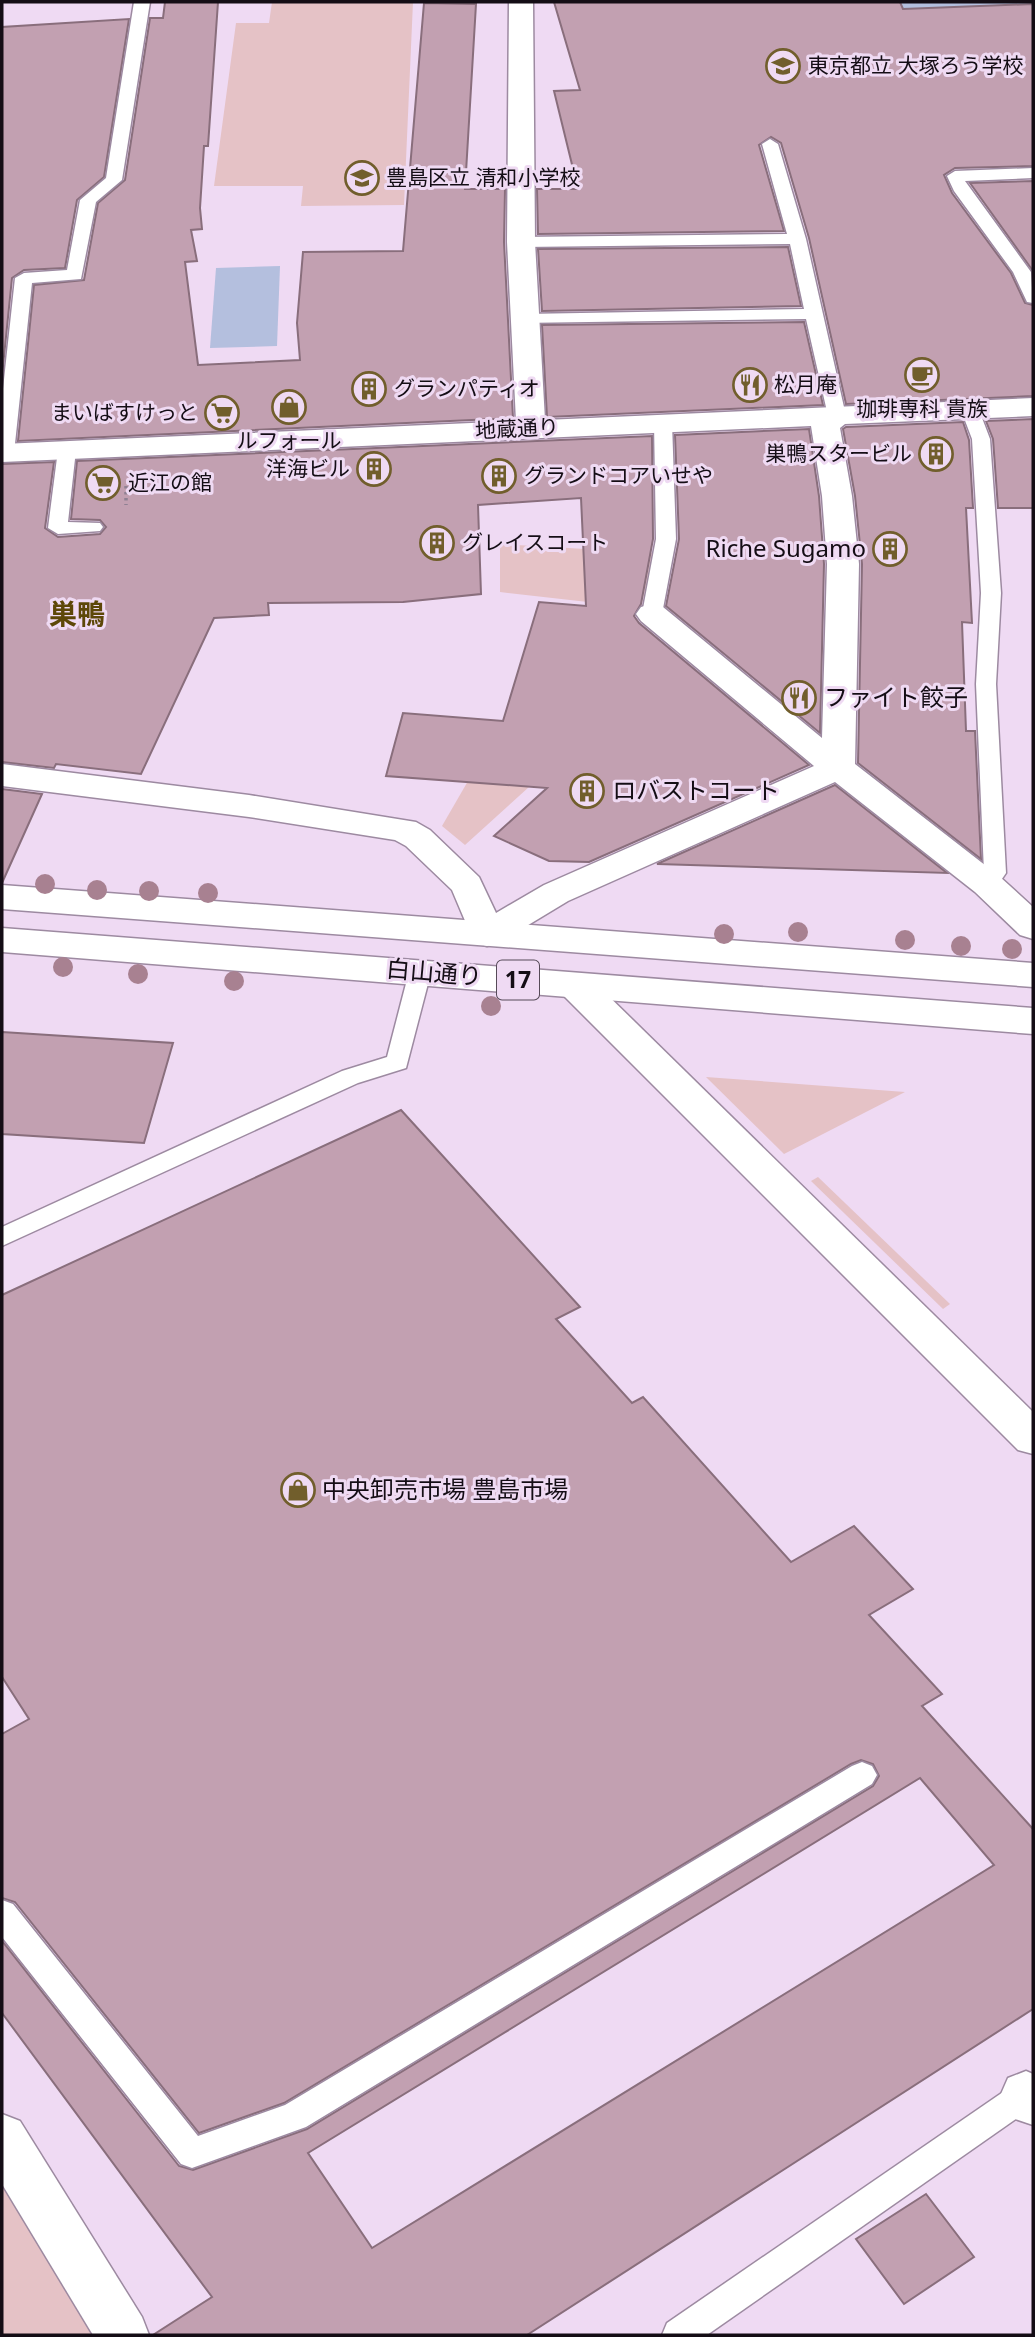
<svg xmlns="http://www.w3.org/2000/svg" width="1035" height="2337" viewBox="0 0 1035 2337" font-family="'Noto Sans','Noto Sans JP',sans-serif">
  <rect width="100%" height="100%" fill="#efdaf3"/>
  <g fill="#e5c2c6">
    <polygon points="272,2 413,2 404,205 301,206 303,186 214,186 236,23 269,23"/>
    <polygon points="500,544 654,553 641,608 500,592"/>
    <polygon points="582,739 465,845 442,826 468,781"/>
    <polygon points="706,1077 905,1092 784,1154"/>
    <polygon points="818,1177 950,1304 943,1309 811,1181"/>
    <polygon points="2,2186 95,2335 2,2335"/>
  </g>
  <g fill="#b4bfde">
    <polygon points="900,2 1033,2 1033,4 903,9"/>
    <polygon points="280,266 277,346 210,348 216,268"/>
  </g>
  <g fill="#c2a0b1" stroke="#896e7c" stroke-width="2" fill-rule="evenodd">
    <polygon points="165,2 218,2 208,146 204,146 200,208 202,229 191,230 197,261 185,262 198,365 300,360 297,323 303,252 403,251 424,3 476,4 465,189 505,189 504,242 513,418 18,441 34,285 84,280 98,203 125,180 150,18 163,18"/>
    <polygon points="554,2 900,2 903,9 1033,4 1033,166 955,168 944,175 952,193 1011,273 1025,303 1033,305 1033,396 846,404 809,238 781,143 771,137 759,145 784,231 538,234 537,189 578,189 554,91 580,90"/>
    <polygon points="129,19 104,177 77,200 65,268 24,270 12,278 2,376 2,27"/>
    <polygon points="1033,181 1033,271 970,183"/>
    <polygon points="788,247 801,306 542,311 538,249"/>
    <polygon points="804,322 823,405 547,417 542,325"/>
    <polygon points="1033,419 1033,508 998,508 993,439 986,421"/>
    <polygon points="963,422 969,440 973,508 966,508 972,623 962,622 966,731 975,731 981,859 858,763 862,564 855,496 843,429 846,427"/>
    <polygon points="809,429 819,496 824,564 820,733 666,606 679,539 675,435"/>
    <polygon points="652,436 653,539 641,604 634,616 639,623 809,765 589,862 549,861 494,836 547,788 386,776 403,713 503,721 539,602 586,606 581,498 478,505 481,594 403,602 268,603 269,615 214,618 141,774 56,764 54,768 2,762 2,464 54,462 45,528 58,537 100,534 106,527 100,520 71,519 77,461"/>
    <polygon points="835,785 947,873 657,864"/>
    <polygon points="2,789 42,794 2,883"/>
    <polygon points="2,1032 173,1043 144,1143 2,1134"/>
    <path d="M401 1110 580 1307 556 1319 632 1403 643 1397 791 1562 854 1526 913 1589 869 1615 942 1694 922 1706 1033 1829V2009L527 2335H153L212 2297 2 2013V1941L179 2166 193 2170 307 2129 873 1786 879 1776 873 1764 861 1760 851 1764 284 2103 199 2133 15 1902 2 1898V1734L29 1719 2 1677V1295ZM920 1778 994 1865 372 2248 308 2153Z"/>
    <polygon points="926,2194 974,2257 904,2304 856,2239"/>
  </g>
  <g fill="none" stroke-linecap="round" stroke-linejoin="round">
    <g stroke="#9d8aa1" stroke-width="3">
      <g id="lane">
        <polygon points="134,2 150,2 122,180 96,202 81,279 32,283 14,453 12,457 2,458 2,398 15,278 24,273 67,270 80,200 106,178"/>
        <polygon points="770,139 778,144 806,239 846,416 844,420 830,420 828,416 806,319 519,323 516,319 525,314 804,309 790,244 521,247 512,242 521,237 787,234 762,144"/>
        <polygon points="1033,168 1033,178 965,181 1031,272 1033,303 1027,302 1013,272 954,191 947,176 955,171"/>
        <polygon points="970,404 979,410 990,439 1001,593 996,684 1006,873 995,889 987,891 979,889 976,884 984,872 976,684 981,593 972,439 961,410"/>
        <polygon points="663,417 672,423 676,539 662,614 659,618 645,618 642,614 656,539 654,423"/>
        <polygon points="67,444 76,450 68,522 100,523 103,527 100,531 58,534 48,528 58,450"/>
        <polygon points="420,964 428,967 431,972 406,1068 358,1083 2,1246 2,1227 342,1071 387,1057 409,972 412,967"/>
        <polygon points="862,1762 872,1766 877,1775 872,1784 306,2127 192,2168 181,2164 2,1937 2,1900 13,1904 198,2136 285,2105 852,1766"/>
        <polygon points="1033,2074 1033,2107 707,2335 662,2335 667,2323 1022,2079"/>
      </g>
    </g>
    <g stroke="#9d8aa1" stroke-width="3">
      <g id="street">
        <polygon points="509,2 533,2 535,242 545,420 1033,398 1033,416 845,424 840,428 852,496 859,564 855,764 999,876 1033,907 1033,939 1020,935 975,892 835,782 568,901 500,942 487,946 474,942 452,890 406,846 395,840 249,817 2,786 2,764 249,795 416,822 430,830 479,877 496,913 544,885 814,766 641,621 636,614 641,607 652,604 663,607 822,738 827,564 822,496 811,426 2,462 2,444 516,421 507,242"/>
        <polygon points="575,973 588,976 1033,1412 1033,1454 1018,1450 562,994 557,985 562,976"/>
        <polygon points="1026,2071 1033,2074 1033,2125 1015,2119 1001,2094 1008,2078"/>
        <polygon points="2,2114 20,2121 142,2317 149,2335 93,2335 2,2184"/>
      </g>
    </g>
    <g stroke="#9d8aa1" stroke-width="3">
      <g id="highway">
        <polygon points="2,885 1033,963 1033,987 2,909"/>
        <polygon points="2,928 1033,1008 1033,1034 2,952"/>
      </g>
    </g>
    <polyline stroke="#8f8092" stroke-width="3.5" stroke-dasharray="2.5 3.5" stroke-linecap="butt" points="126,486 126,505"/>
    <use href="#lane" fill="#fff" fill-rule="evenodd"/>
    <use href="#street" fill="#fff" fill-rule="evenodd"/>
    <use href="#highway" fill="#fff" fill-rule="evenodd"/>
  </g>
  <g fill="#a88191">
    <circle cx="45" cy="884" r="10"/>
    <circle cx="97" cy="890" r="10"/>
    <circle cx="149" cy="891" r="10"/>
    <circle cx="208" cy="893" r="10"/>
    <circle cx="798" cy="932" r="10"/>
    <circle cx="724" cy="934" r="10"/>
    <circle cx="905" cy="940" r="10"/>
    <circle cx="961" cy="946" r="10"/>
    <circle cx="1012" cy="949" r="10"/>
    <circle cx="63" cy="967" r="10"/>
    <circle cx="138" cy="974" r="10"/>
    <circle cx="234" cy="981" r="10"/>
    <circle cx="491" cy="1006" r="10"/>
  </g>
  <defs>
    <g id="school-ring" transform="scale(1.75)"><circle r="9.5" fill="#efdaf3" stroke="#715e2c" stroke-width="1.5"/><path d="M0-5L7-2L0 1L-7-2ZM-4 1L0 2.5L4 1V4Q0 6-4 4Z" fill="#715e2c"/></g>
    <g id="cafe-ring" transform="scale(1.75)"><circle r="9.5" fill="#efdaf3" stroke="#715e2c" stroke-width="1.5"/><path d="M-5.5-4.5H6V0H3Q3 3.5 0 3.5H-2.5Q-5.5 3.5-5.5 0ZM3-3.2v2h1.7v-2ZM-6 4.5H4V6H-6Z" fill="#715e2c"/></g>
    <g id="restaurant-ring" transform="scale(1.75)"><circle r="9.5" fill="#efdaf3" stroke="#715e2c" stroke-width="1.5"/><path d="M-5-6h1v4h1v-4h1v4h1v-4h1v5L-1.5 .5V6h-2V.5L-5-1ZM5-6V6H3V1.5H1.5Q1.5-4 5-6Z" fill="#715e2c"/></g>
    <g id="building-ring" transform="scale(1.75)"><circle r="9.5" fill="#efdaf3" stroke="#715e2c" stroke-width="1.5"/><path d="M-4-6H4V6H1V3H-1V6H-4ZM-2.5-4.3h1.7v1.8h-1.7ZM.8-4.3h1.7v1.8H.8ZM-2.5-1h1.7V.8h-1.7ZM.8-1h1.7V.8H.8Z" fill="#715e2c"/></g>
    <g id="shop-ring" transform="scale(1.75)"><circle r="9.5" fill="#efdaf3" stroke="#715e2c" stroke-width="1.5"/><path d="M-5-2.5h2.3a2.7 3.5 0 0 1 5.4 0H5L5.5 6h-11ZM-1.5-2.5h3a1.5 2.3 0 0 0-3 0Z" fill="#715e2c"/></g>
    <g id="supermarket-ring" transform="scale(1.75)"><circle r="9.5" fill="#efdaf3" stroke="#715e2c" stroke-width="1.5"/><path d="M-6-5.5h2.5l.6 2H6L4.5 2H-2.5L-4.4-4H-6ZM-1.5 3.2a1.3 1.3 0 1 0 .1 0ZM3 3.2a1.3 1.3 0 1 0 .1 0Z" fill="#715e2c"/></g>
  </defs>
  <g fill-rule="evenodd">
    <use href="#school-ring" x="783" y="66"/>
    <use href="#school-ring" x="362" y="178"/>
    <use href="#cafe-ring" x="922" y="375"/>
    <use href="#restaurant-ring" x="750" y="385"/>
    <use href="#building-ring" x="369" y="389"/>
    <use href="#shop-ring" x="289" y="407"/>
    <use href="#supermarket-ring" x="222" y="413"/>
    <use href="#building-ring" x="936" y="454"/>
    <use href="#building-ring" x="374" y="469"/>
    <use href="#building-ring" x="499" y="476"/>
    <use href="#supermarket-ring" x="103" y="483"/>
    <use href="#building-ring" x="437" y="543"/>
    <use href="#building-ring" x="890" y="549"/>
    <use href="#restaurant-ring" x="799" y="698"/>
    <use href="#building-ring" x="587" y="791"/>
    <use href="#shop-ring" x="298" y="1490"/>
  </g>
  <g text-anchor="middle" stroke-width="6" stroke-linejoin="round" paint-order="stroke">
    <g font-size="21" fill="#140d15" stroke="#efdaf3" text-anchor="start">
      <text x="808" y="73">東京都立 大塚ろう学校</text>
      <text x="386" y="185">豊島区立 清和小学校</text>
      <text x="774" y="392">松月庵</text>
      <text x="394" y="396">グランパティオ</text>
      <text x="922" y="416" text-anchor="middle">珈琲専科 貴族</text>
      <text x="198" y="420" text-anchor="end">まいばすけっと</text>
      <text x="289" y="448" text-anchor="middle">ルフォール</text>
      <text x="912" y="461" text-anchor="end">巣鴨スタービル</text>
      <text x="350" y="476" text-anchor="end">洋海ビル</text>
      <text x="524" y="483">グランドコアいせや</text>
      <text x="128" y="490">近江の館</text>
      <text x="462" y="550">グレイスコート</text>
    </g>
    <g font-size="21" fill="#140d15" stroke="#efdaf3">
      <text transform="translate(517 429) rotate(-3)" y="7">地蔵通り</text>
    </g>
    <rect fill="#efdaf3" stroke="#564a58" stroke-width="2" x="497" y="960.5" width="42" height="39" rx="5"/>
    <g font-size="23" font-weight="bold" fill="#140d15">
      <text x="518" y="988">17</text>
    </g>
    <g font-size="24" fill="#140d15" stroke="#efdaf3" text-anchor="start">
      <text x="866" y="557" text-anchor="end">Riche Sugamo</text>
      <text x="824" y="706">ファイト餃子</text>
      <text x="612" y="799">ロバストコート</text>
      <text x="322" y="1498">中央卸売市場 豊島市場</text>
    </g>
    <g font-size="24" fill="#140d15" stroke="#efdaf3">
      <text transform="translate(434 973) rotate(5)" y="8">白山通り</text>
    </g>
    <g font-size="28" font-weight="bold" fill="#5d4708" stroke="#efdaf3">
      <text x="77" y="624">巣鴨</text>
    </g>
  </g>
  <rect width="1035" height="2337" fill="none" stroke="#140d15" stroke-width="7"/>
</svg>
